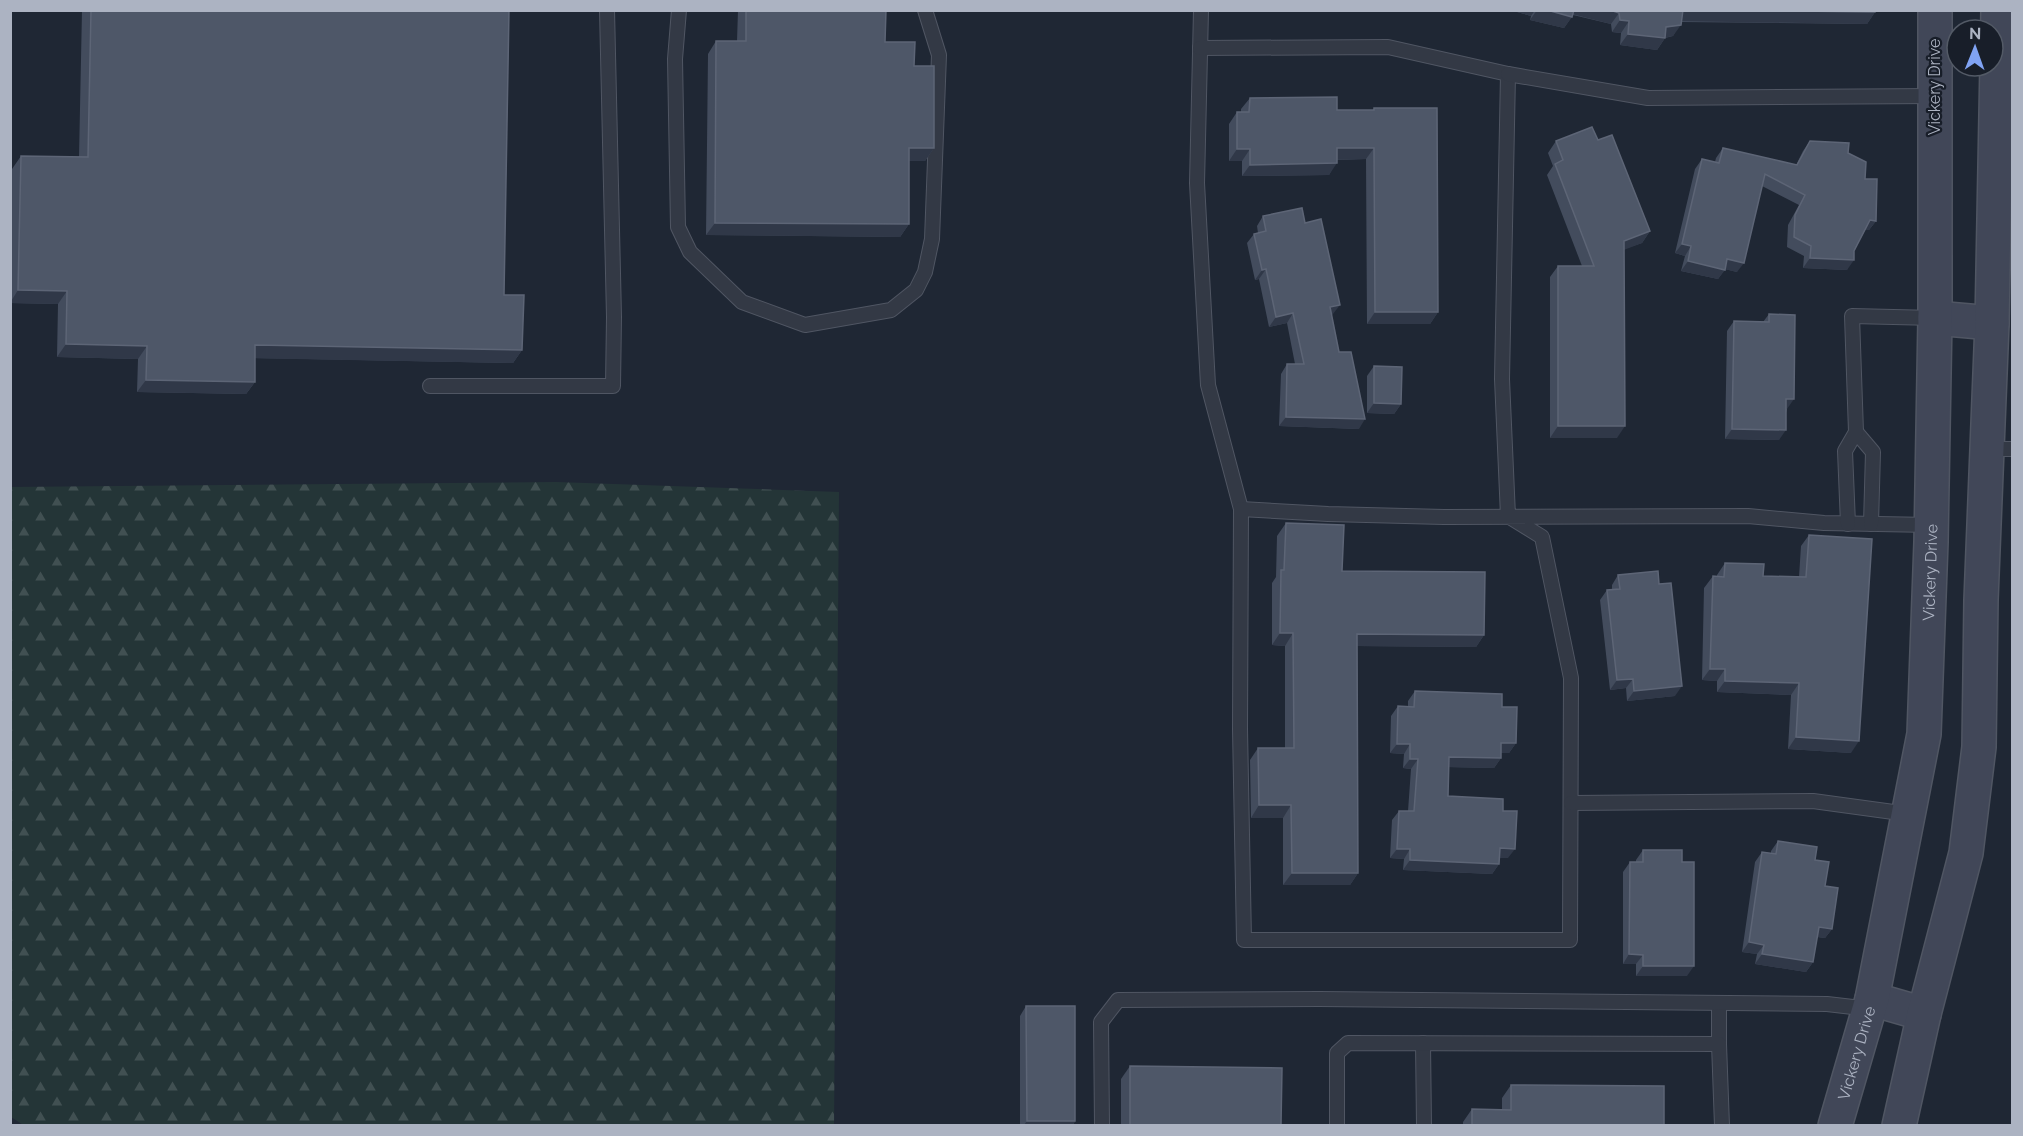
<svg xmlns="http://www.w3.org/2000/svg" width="2023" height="1136" viewBox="0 0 2023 1136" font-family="Raleway,sans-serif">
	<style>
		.forest { fill: url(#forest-firs) }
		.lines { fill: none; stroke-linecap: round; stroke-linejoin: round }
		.lane-casing { stroke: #505663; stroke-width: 16 }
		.secondary-casing { stroke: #505663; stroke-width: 36 }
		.lane { stroke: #333945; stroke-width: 14 }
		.secondary { stroke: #414758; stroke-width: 33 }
		.wall { fill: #434c5d }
		.shaded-wall { fill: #303848 }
		.building { fill: #4e5768; stroke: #5d6576; stroke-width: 1.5 }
		.labels { text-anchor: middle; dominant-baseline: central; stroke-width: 4.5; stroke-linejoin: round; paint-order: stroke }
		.street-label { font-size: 16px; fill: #acb3c2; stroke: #181e29 }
	</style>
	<defs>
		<pattern id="forest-firs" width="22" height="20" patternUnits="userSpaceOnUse" patternTransform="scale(1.5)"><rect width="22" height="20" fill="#243537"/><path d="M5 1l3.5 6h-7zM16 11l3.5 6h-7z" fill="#415052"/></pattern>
	</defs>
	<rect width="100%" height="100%" fill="#1f2734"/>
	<!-- forest -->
	<path class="forest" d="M 556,482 L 839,492 L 834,1125 L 25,1126 L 11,1117 L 11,487 Z"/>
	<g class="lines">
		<defs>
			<g id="lane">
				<path d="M 679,10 L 675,59 L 678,227 L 690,252 L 742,302 L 805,325 L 891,310 L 916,290 L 925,272 L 932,239 L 939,55 L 925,10"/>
				<path d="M 1201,10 L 1197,183 L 1208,385 L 1241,509"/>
				<path d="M 1200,48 L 1388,47 L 1508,74 L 1502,379 L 1508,516 L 1542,537 L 1571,678 L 1570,940 L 1244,940 L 1240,729 L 1241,509 L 1328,514 L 1444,517 L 1748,516 L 1824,523 L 1931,525"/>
				<path d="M 1508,74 L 1648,98 L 1934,96"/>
				<path d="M 430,386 L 613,386 L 614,317 L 607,10"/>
				<path d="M 1856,432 L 1873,452 L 1871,524"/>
				<path d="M 1988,449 L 2012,449"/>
				<path d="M 1848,524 L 1845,451 L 1856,432 L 1852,316 L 1935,318"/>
				<path d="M 1571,803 L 1813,801 L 1908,814"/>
				<path d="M 1719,1003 L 1719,1044"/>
				<path d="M 1423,1043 L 1424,1126"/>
				<path d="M 1102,1126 L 1101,1022 L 1118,1000 L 1319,999 L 1827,1004 L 1870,1009"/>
				<path d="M 1337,1126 L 1337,1053 L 1348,1043 L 1719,1044 L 1722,1126"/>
			</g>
			<g id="secondary">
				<path d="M 1935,318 L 1992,323"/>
				<path d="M 1872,999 L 1924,1014"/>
				<path id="s1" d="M 1835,1126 L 1872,999 L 1924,734 L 1931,542 L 1935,318 L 1935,10"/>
				<path d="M 1899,1126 L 1924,1014 L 1966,853 L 1979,747 L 1981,600 L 1992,323 L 1998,10"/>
			</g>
		</defs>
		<!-- lane casing -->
		<use href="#lane" class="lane-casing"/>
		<!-- secondary casing -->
		<use href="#secondary" class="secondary-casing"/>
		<!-- lane -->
		<use href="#lane" class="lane"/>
		<!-- secondary -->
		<use href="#secondary" class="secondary"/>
	</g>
	<!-- wall -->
	<g class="wall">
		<path d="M 82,10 L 509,10 L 504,295 L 522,350 L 513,363 L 255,358 L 255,382 L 246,394 L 137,392 L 138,359 L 57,357 L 58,304 L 10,303 L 12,169 L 21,156 L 79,157 Z"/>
		<path d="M 738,10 L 886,10 L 885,42 L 914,66 L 934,148 L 925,161 L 909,161 L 909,224 L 900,237 L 706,235 L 708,54 L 716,41 L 737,41 Z"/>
		<path d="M 1510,10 L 1875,10 L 1875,12 L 1867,24 L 1681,22 L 1673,36 L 1665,38 L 1657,50 L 1620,45 L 1621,33 L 1612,32 L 1611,24 L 1573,15 L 1564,28 L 1530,20 L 1531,16 Z"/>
		<path d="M 1250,98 L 1337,110 L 1373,110 L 1374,108 L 1438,312 L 1430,324 L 1367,324 L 1366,159 L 1337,160 L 1329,175 L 1242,176 L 1242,161 L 1229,161 L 1229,124 L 1237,112 L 1241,112 L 1241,109 Z"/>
		<path d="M 1598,140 L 1650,231 L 1642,243 L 1624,249 L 1617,438 L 1550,438 L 1550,277 L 1558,266 L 1582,266 L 1547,175 L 1553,166 L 1548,153 L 1556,141 Z"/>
		<path d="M 1810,141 L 1848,153 L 1865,179 L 1876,221 L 1869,230 L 1865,230 L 1854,251 L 1847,270 L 1803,268 L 1804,256 L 1787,247 L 1788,225 L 1799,205 L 1762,186 L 1737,272 L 1725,269 L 1718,279 L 1681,271 L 1685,256 L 1675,253 L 1695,169 L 1702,159 L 1715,162 L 1716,158 L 1723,148 L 1796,165 L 1803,151 Z"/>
		<path d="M 1263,216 L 1305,223 L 1333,314 L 1331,315 L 1339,352 L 1359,429 L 1279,426 L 1281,374 L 1287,364 L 1295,364 L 1287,323 L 1269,327 L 1259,279 L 1255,280 L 1247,243 L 1254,234 L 1258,233 L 1257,226 Z"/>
		<path d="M 1769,314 L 1787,409 L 1779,440 L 1725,439 L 1727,331 L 1734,321 L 1763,322 Z"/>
		<path d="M 1374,366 L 1401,404 L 1394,414 L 1367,413 L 1367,376 Z"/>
		<path d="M 1286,523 L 1342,571 L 1484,635 L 1476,647 L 1357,646 L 1358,873 L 1350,885 L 1283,885 L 1283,818 L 1251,818 L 1250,760 L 1258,748 L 1285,748 L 1285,646 L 1272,645 L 1272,583 L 1276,577 L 1277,536 Z"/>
		<path d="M 1809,535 L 1851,753 L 1788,749 L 1791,695 L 1717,692 L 1717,681 L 1702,680 L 1704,588 L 1713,576 L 1717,577 L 1717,575 L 1725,563 L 1763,576 L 1799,577 L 1801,546 Z"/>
		<path d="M 1618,575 L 1659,584 L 1675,696 L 1627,701 L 1626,688 L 1610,690 L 1600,600 L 1607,590 L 1612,590 L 1612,585 Z"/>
		<path d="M 1415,691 L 1502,707 L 1516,743 L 1509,753 L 1501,753 L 1501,758 L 1494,768 L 1449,767 L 1448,796 L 1503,811 L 1508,858 L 1499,858 L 1499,864 L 1492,874 L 1403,870 L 1404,859 L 1390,858 L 1392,820 L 1399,811 L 1408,811 L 1411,769 L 1403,768 L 1404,754 L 1390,753 L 1391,716 L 1398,706 L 1408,707 L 1408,701 Z"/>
		<path d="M 1778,841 L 1815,860 L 1825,886 L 1832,929 L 1825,938 L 1817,937 L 1813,962 L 1806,972 L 1755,964 L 1757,954 L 1742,952 L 1755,862 L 1762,852 L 1771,854 L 1771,851 Z"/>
		<path d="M 1643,850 L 1687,976 L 1636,976 L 1636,964 L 1623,964 L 1623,872 L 1630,862 L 1636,862 L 1636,860 Z"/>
		<path d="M 1026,1006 L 1075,1121 L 1073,1125 L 1020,1125 L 1020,1016 Z"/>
		<path d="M 1130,1066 L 1281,1125 L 1121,1125 L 1121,1079 Z"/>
		<path d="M 1511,1085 L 1664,1125 L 1463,1125 L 1463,1122 L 1472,1109 L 1502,1110 L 1502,1098 Z"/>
	</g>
	<!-- shaded-wall -->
	<g class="shaded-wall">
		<path d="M 1510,10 L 1535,10 L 1531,16 Z"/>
		<path d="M 1537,10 L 1547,10 L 1572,17 L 1564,28 L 1530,20 Z"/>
		<path d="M 1570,10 L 1610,10 L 1619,13 L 1611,24 L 1568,13 Z"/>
		<path d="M 1682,10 L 1733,10 L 1875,12 L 1867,24 L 1675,21 Z"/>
		<path d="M 1620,20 L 1629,21 L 1621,33 L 1612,32 Z"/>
		<path d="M 1681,25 L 1673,36 L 1663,38 L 1665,38 L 1657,50 L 1620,45 L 1628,34 Z"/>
		<path d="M 909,148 L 934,148 L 925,161 L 900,161 Z"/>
		<path d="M 1337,148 L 1374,148 L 1366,159 L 1329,160 Z"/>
		<path d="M 1237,149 L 1250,149 L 1242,161 L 1229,161 Z"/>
		<path d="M 1337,163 L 1329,175 L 1242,176 L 1250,165 Z"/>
		<path d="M 1870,220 L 1876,221 L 1869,230 L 1863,230 Z"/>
		<path d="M 715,223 L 909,224 L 900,237 L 706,235 Z"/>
		<path d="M 1650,231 L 1642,243 L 1616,253 L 1624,241 Z"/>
		<path d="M 1682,244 L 1691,246 L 1685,256 L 1675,253 Z"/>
		<path d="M 1810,258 L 1854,260 L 1847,270 L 1803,268 Z"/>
		<path d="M 1727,259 L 1744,263 L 1737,272 L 1720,268 Z"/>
		<path d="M 1688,261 L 1725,270 L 1718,279 L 1681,271 Z"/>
		<path d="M 1266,269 L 1259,279 L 1255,280 L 1262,270 Z"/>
		<path d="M 18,290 L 67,291 L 58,304 L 10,303 Z"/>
		<path d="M 1340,305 L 1333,314 L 1323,317 L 1330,307 Z"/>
		<path d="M 1375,312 L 1438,312 L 1430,324 L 1367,324 Z"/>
		<path d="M 1293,313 L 1287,323 L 1269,327 L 1276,317 Z"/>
		<path d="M 66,344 L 147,346 L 138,359 L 57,357 Z"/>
		<path d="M 255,345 L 522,350 L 513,363 L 246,358 Z"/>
		<path d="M 146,380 L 255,382 L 246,394 L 137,392 Z"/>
		<path d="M 1786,399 L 1794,399 L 1787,409 L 1780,409 Z"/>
		<path d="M 1374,403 L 1401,404 L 1394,414 L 1367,413 Z"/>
		<path d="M 1286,417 L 1365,419 L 1359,429 L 1279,426 Z"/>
		<path d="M 1558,426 L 1625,426 L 1617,438 L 1550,438 Z"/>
		<path d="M 1732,429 L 1786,430 L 1779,440 L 1725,439 Z"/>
		<path d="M 1280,633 L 1293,633 L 1285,646 L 1272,645 Z"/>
		<path d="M 1357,634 L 1484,635 L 1476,647 L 1349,646 Z"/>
		<path d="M 1710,669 L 1725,669 L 1717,681 L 1702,680 Z"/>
		<path d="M 1633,679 L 1626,688 L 1610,690 L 1617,680 Z"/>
		<path d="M 1725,681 L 1799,683 L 1791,695 L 1717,692 Z"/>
		<path d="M 1682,686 L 1675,696 L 1627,701 L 1634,691 Z"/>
		<path d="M 1796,737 L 1859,741 L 1851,753 L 1788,749 Z"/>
		<path d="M 1501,743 L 1516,743 L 1509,753 L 1494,753 Z"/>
		<path d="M 1397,744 L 1410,744 L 1404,754 L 1390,753 Z"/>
		<path d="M 1449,757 L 1501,758 L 1494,768 L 1442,767 Z"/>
		<path d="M 1410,759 L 1418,759 L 1411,769 L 1403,768 Z"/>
		<path d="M 1259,805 L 1291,805 L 1283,818 L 1251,818 Z"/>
		<path d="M 1500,848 L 1515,849 L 1508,858 L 1493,858 Z"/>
		<path d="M 1397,849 L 1410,849 L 1404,859 L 1390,858 Z"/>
		<path d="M 1410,860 L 1499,864 L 1492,874 L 1403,870 Z"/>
		<path d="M 1292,873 L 1358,873 L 1350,885 L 1283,885 Z"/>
		<path d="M 1819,927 L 1832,929 L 1825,938 L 1812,936 Z"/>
		<path d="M 1749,942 L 1764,945 L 1757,954 L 1742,952 Z"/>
		<path d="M 1629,954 L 1643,955 L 1636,964 L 1623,964 Z"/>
		<path d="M 1762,954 L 1813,962 L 1806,972 L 1755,964 Z"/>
		<path d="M 1643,966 L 1694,966 L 1687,976 L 1636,976 Z"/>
		<path d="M 1027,1121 L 1075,1121 L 1073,1125 L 1024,1125 Z"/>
	</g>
	<!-- building -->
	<g class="building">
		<path d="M 91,10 L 509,10 L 504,295 L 524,295 L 522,350 L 255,345 L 255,382 L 146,380 L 147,346 L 66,344 L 67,291 L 18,290 L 21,156 L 88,157 Z"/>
		<path d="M 746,10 L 886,10 L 885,42 L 915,42 L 914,66 L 934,66 L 934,148 L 909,148 L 909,224 L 715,223 L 716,41 L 746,41 Z"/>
		<path d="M 1547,10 L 1574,10 L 1572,17 Z"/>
		<path d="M 1610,10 L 1683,10 L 1681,25 L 1666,27 L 1665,38 L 1628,34 L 1629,21 L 1620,20 L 1619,13 Z"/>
		<path d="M 1733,10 L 1875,10 L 1875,12 Z"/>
		<path d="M 1337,97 L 1337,110 L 1374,110 L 1374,108 L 1437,108 L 1438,312 L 1375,312 L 1374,148 L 1337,148 L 1337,163 L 1250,165 L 1250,149 L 1237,149 L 1237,112 L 1249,112 L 1250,98 Z"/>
		<path d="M 1592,127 L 1598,140 L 1612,135 L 1650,231 L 1624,241 L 1625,426 L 1558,426 L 1558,266 L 1594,266 L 1555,164 L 1563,160 L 1556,141 Z"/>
		<path d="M 1810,141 L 1849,143 L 1848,153 L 1866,162 L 1865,179 L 1877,179 L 1876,221 L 1870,220 L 1854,251 L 1854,260 L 1810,258 L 1811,246 L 1794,237 L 1795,215 L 1805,195 L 1765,174 L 1744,263 L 1727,259 L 1725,270 L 1688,261 L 1691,246 L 1682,244 L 1702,159 L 1719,163 L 1723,148 L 1797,165 Z"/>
		<path d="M 1302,208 L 1305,223 L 1321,219 L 1340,305 L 1330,307 L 1339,352 L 1351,352 L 1365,419 L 1286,417 L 1287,364 L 1304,364 L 1293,313 L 1276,317 L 1266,269 L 1262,270 L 1254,234 L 1266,231 L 1263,216 Z"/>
		<path d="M 1769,314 L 1795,315 L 1794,399 L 1786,399 L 1786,430 L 1732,429 L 1734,321 L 1769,322 Z"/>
		<path d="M 1374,366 L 1402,367 L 1401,404 L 1374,403 Z"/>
		<path d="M 1286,523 L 1344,525 L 1342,571 L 1485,572 L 1484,635 L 1357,634 L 1358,873 L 1292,873 L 1291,805 L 1259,805 L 1258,748 L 1294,748 L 1293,633 L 1280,633 L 1281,570 L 1284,570 Z"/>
		<path d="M 1809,535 L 1872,539 L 1859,741 L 1796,737 L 1799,683 L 1725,681 L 1725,669 L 1710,669 L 1713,576 L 1724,577 L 1725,563 L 1764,564 L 1763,576 L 1806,577 Z"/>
		<path d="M 1658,571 L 1659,584 L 1671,583 L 1682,686 L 1634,691 L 1633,679 L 1617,680 L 1607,590 L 1620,589 L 1618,575 Z"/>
		<path d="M 1415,691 L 1502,694 L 1502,707 L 1517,707 L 1516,743 L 1501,743 L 1501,758 L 1449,757 L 1448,796 L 1503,799 L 1503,811 L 1517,811 L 1515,849 L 1500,848 L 1499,864 L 1410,860 L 1410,849 L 1397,849 L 1399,811 L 1414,811 L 1418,759 L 1410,759 L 1410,744 L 1397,744 L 1398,706 L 1414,707 Z"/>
		<path d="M 1778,841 L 1817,847 L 1815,860 L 1829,862 L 1825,886 L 1838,888 L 1832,929 L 1819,927 L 1813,962 L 1762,954 L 1764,945 L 1749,942 L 1762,852 L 1776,854 Z"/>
		<path d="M 1643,850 L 1682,850 L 1682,862 L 1694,862 L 1694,966 L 1643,966 L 1643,955 L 1629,954 L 1630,862 L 1643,862 Z"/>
		<path d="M 1026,1006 L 1075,1006 L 1075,1121 L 1027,1121 Z"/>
		<path d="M 1130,1066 L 1282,1068 L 1281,1125 L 1130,1125 Z"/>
		<path d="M 1511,1085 L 1664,1086 L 1664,1125 L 1472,1125 L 1472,1109 L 1511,1110 Z"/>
	</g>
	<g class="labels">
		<!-- street labels -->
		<g class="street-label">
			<text transform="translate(1934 87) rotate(-90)">Vickery Drive</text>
			<text stroke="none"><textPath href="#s1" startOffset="564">Vickery Drive</textPath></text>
			<text stroke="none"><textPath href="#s1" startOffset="76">Vickery Drive</textPath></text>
		</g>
	</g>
	<!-- border -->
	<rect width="2023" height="1136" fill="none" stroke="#acb3c2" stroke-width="24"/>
	<!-- north arrow -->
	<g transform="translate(1975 48) rotate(1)"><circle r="28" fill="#181e29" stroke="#535a66" stroke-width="1.5"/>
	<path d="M0-4.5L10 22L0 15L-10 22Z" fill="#80a3f4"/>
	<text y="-9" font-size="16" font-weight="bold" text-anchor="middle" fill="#acb3c2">N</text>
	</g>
</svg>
